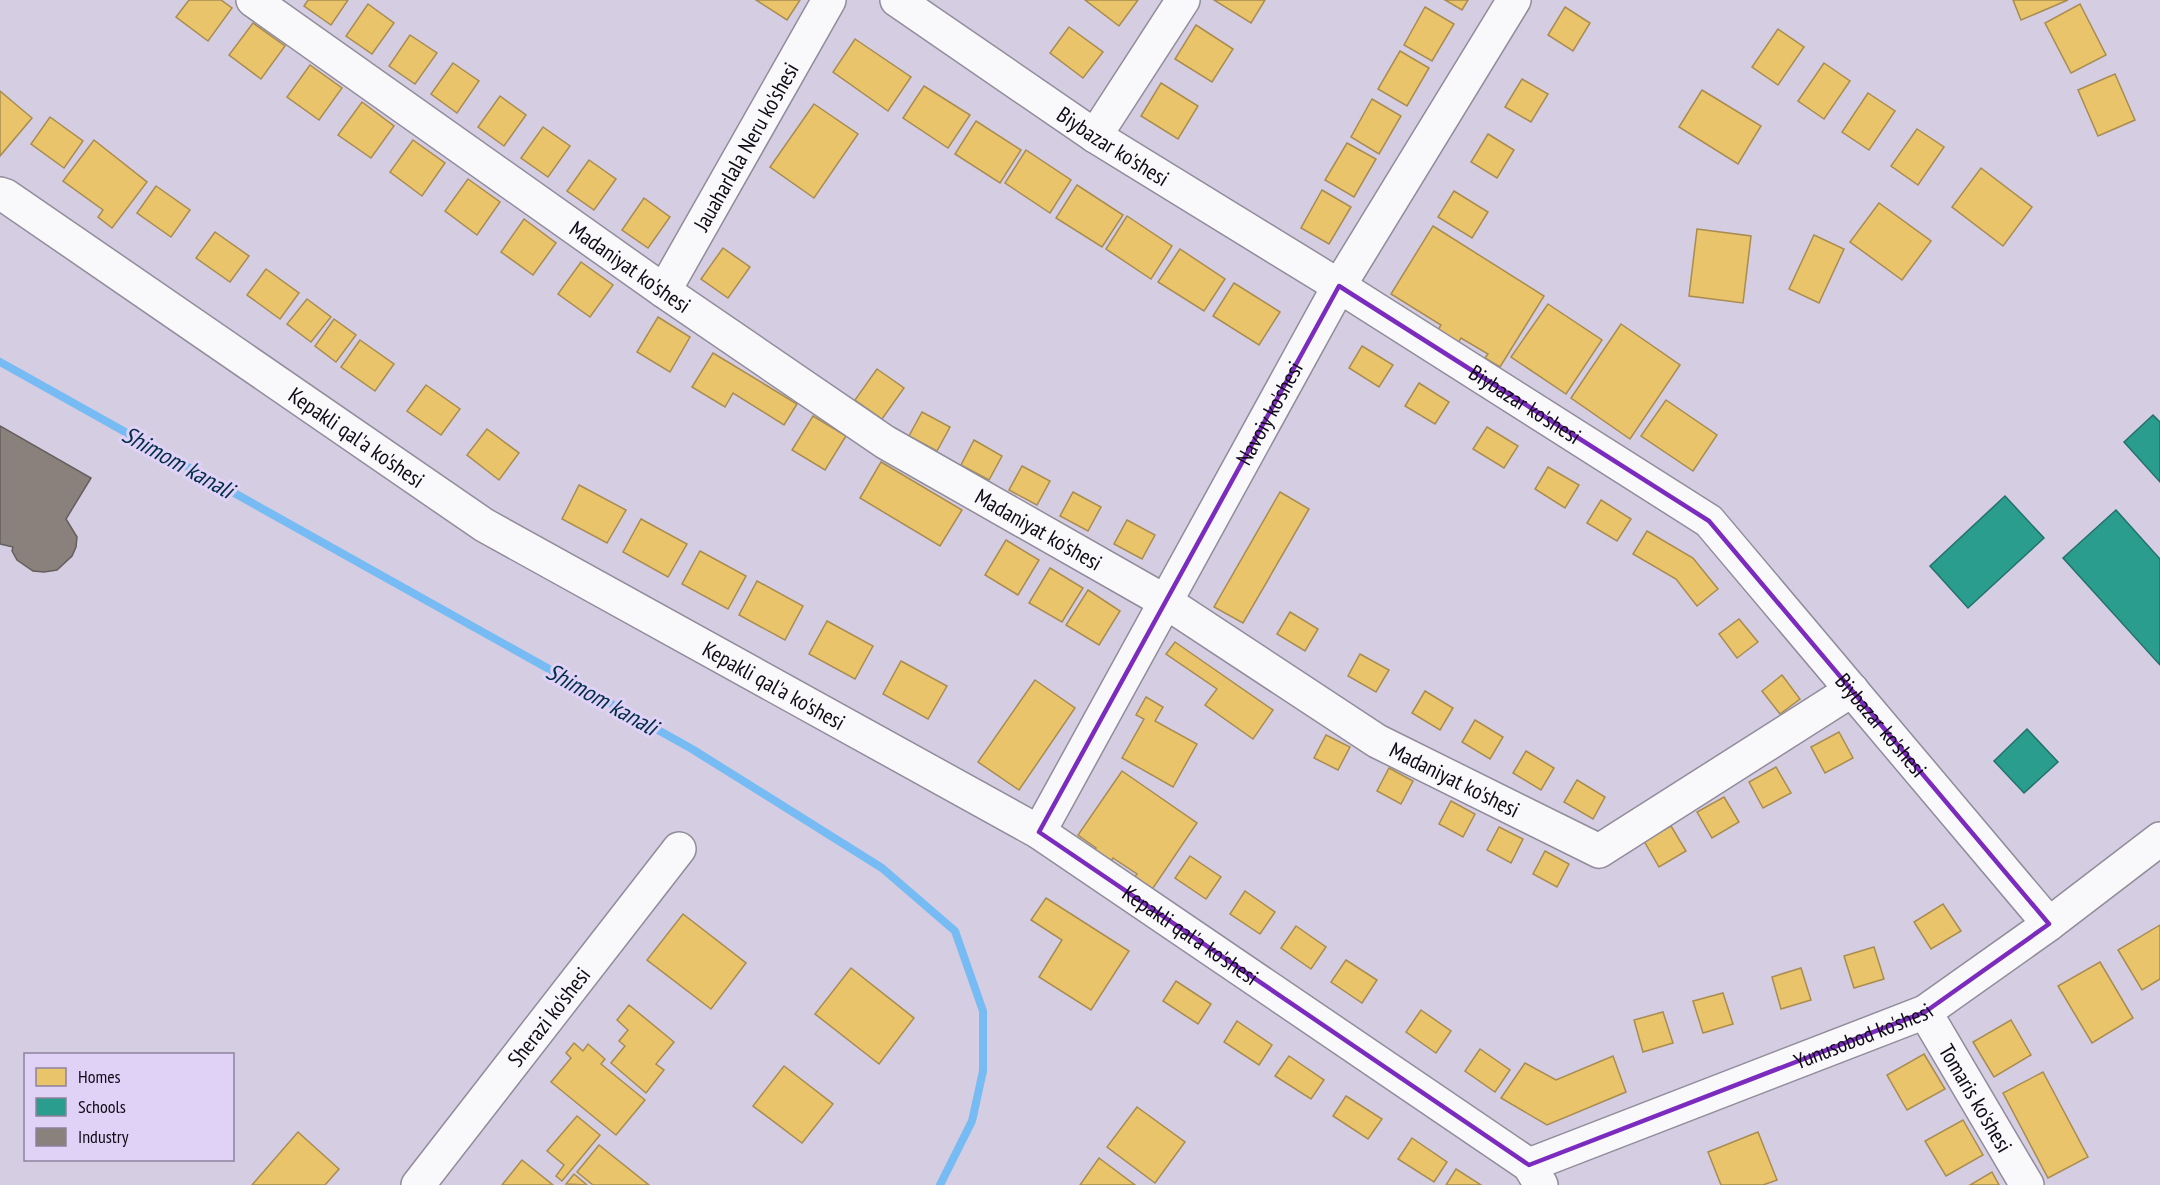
<svg xmlns="http://www.w3.org/2000/svg" width="2160" height="1185" viewBox="0 0 2160 1185" font-family="'PT Sans Narrow',sans-serif">
	<style>
		.homes { fill: #e9c46a; stroke: #a88c51; stroke-width: 1.5 }
		.schools { fill: #2a9d8f; stroke: #22716b; stroke-width: 1.5 }
		.industry { fill: #8a817c; stroke: #655e5e; stroke-width: 1.5 }
		.lines { fill: none; stroke-linecap: round; stroke-linejoin: round }
		.stream { stroke: #76bbf3; stroke-width: 8 }
		.minor-casing { stroke: #918c9b; stroke-width: 36 }
		.minor { stroke: #f9f8fa; stroke-width: 33 }
		.marked { fill: none; stroke: #7b2cbf; stroke-width: 4.5; stroke-linejoin: round }
		.labels { text-anchor: middle; dominant-baseline: central; stroke-width: 6; stroke-linejoin: round; paint-order: stroke }
		.street-label { font-size: 22px; fill: #100b17; stroke: #e0d2f6 }
		.water-label { font-size: 24px; font-style: italic; fill: #012d49; stroke: #e0d2f6 }
	</style>
	<rect width="100%" height="100%" fill="#d5cde1"/>
	<!-- homes -->
	<g class="homes">
		<path d="M 189,0 L 221,0 L 232,8 L 208,41 L 176,17 Z"/>
		<path d="M 308,0 L 348,0 L 331,25 L 304,6 Z"/>
		<path d="M 756,0 L 800,0 L 787,20 Z"/>
		<path d="M 1085,0 L 1138,0 L 1119,26 Z"/>
		<path d="M 1214,0 L 1265,0 L 1251,23 Z"/>
		<path d="M 1445,0 L 1468,0 L 1462,10 Z"/>
		<path d="M 2013,0 L 2068,0 L 2021,20 Z"/>
		<path d="M 368,4 L 394,23 L 372,54 L 346,36 Z"/>
		<path d="M 2080,4 L 2106,55 L 2071,73 L 2045,23 Z"/>
		<path d="M 1425,7 L 1454,24 L 1432,61 L 1404,45 Z"/>
		<path d="M 1565,7 L 1590,23 L 1573,51 L 1548,35 Z"/>
		<path d="M 253,23 L 285,46 L 261,79 L 229,55 Z"/>
		<path d="M 1196,25 L 1233,49 L 1212,82 L 1175,59 Z"/>
		<path d="M 1069,27 L 1103,52 L 1083,78 L 1050,53 Z"/>
		<path d="M 1778,29 L 1804,47 L 1778,85 L 1752,67 Z"/>
		<path d="M 410,35 L 437,53 L 415,84 L 389,66 Z"/>
		<path d="M 855,39 L 911,77 L 888,111 L 833,72 Z"/>
		<path d="M 1400,51 L 1429,68 L 1407,106 L 1378,89 Z"/>
		<path d="M 453,63 L 479,81 L 457,113 L 431,94 Z"/>
		<path d="M 1824,63 L 1850,81 L 1824,119 L 1798,101 Z"/>
		<path d="M 310,65 L 342,88 L 319,120 L 287,97 Z"/>
		<path d="M 2115,74 L 2135,120 L 2098,136 L 2078,90 Z"/>
		<path d="M 1522,79 L 1548,94 L 1531,122 L 1505,107 Z"/>
		<path d="M 1161,83 L 1198,106 L 1178,139 L 1141,116 Z"/>
		<path d="M 924,86 L 970,115 L 948,148 L 903,118 Z"/>
		<path d="M 1702,90 L 1761,126 L 1738,164 L 1679,127 Z"/>
		<path d="M 0,91 L 32,118 L 0,156 Z"/>
		<path d="M 1868,93 L 1895,111 L 1869,150 L 1842,132 Z"/>
		<path d="M 500,96 L 526,115 L 504,146 L 478,127 Z"/>
		<path d="M 1372,99 L 1401,116 L 1379,154 L 1351,137 Z"/>
		<path d="M 362,102 L 394,126 L 371,158 L 338,135 Z"/>
		<path d="M 814,104 L 858,134 L 814,198 L 770,167 Z"/>
		<path d="M 50,117 L 83,141 L 64,168 L 31,144 Z"/>
		<path d="M 976,121 L 1021,150 L 1000,183 L 955,154 Z"/>
		<path d="M 543,127 L 570,146 L 548,177 L 521,158 Z"/>
		<path d="M 1917,129 L 1944,147 L 1918,185 L 1891,166 Z"/>
		<path d="M 1488,134 L 1514,150 L 1497,178 L 1471,162 Z"/>
		<path d="M 94,140 L 147,182 L 112,228 L 98,217 L 103,210 L 63,181 Z"/>
		<path d="M 413,140 L 445,163 L 422,196 L 390,172 Z"/>
		<path d="M 1347,143 L 1376,159 L 1354,197 L 1325,180 Z"/>
		<path d="M 1026,150 L 1071,180 L 1050,213 L 1005,183 Z"/>
		<path d="M 589,160 L 616,179 L 594,210 L 567,191 Z"/>
		<path d="M 1981,168 L 2032,207 L 2003,246 L 1952,207 Z"/>
		<path d="M 468,179 L 500,202 L 477,235 L 445,211 Z"/>
		<path d="M 1077,185 L 1123,215 L 1102,247 L 1056,218 Z"/>
		<path d="M 156,186 L 190,210 L 171,237 L 137,213 Z"/>
		<path d="M 1322,190 L 1351,207 L 1329,244 L 1301,228 Z"/>
		<path d="M 1454,191 L 1488,212 L 1472,238 L 1438,217 Z"/>
		<path d="M 644,198 L 670,217 L 648,248 L 622,230 Z"/>
		<path d="M 1879,203 L 1931,241 L 1902,280 L 1850,242 Z"/>
		<path d="M 1127,216 L 1172,246 L 1151,279 L 1106,249 Z"/>
		<path d="M 524,219 L 556,243 L 533,275 L 501,252 Z"/>
		<path d="M 1433,226 L 1544,296 L 1500,367 L 1485,358 L 1488,354 L 1461,338 L 1458,343 L 1438,330 L 1441,325 L 1391,294 Z"/>
		<path d="M 1697,229 L 1751,236 L 1743,303 L 1689,296 Z"/>
		<path d="M 215,232 L 249,256 L 230,282 L 196,258 Z"/>
		<path d="M 1814,235 L 1844,249 L 1819,303 L 1789,289 Z"/>
		<path d="M 723,248 L 750,267 L 728,298 L 701,279 Z"/>
		<path d="M 1180,249 L 1225,279 L 1204,311 L 1158,282 Z"/>
		<path d="M 581,262 L 613,285 L 590,317 L 558,294 Z"/>
		<path d="M 266,269 L 299,293 L 280,319 L 247,295 Z"/>
		<path d="M 1234,283 L 1280,312 L 1259,345 L 1213,316 Z"/>
		<path d="M 307,299 L 331,317 L 311,342 L 287,324 Z"/>
		<path d="M 1548,304 L 1602,340 L 1566,394 L 1511,357 Z"/>
		<path d="M 658,317 L 690,337 L 670,372 L 637,352 Z"/>
		<path d="M 334,319 L 356,335 L 336,362 L 315,346 Z"/>
		<path d="M 1621,324 L 1680,365 L 1630,439 L 1571,398 Z"/>
		<path d="M 360,340 L 394,364 L 375,391 L 341,367 Z"/>
		<path d="M 1362,346 L 1393,365 L 1379,387 L 1349,368 Z"/>
		<path d="M 713,353 L 797,404 L 784,425 L 733,393 L 725,407 L 692,387 Z"/>
		<path d="M 877,369 L 904,388 L 882,419 L 855,400 Z"/>
		<path d="M 1419,383 L 1449,402 L 1435,424 L 1405,406 Z"/>
		<path d="M 426,385 L 460,409 L 441,435 L 407,411 Z"/>
		<path d="M 1666,400 L 1717,435 L 1693,471 L 1641,436 Z"/>
		<path d="M 922,412 L 950,427 L 937,451 L 909,436 Z"/>
		<path d="M 813,416 L 846,436 L 825,470 L 792,450 Z"/>
		<path d="M 1487,427 L 1518,446 L 1504,468 L 1473,449 Z"/>
		<path d="M 487,429 L 519,453 L 499,480 L 467,455 Z"/>
		<path d="M 974,440 L 1002,456 L 989,480 L 961,465 Z"/>
		<path d="M 881,462 L 962,510 L 940,546 L 860,498 Z"/>
		<path d="M 1022,466 L 1050,481 L 1037,505 L 1009,490 Z"/>
		<path d="M 1548,467 L 1579,485 L 1565,508 L 1535,489 Z"/>
		<path d="M 579,485 L 626,510 L 607,543 L 562,519 Z"/>
		<path d="M 1073,492 L 1101,507 L 1088,531 L 1060,516 Z"/>
		<path d="M 1280,492 L 1309,509 L 1243,623 L 1214,607 Z"/>
		<path d="M 1601,500 L 1631,519 L 1617,541 L 1587,523 Z"/>
		<path d="M 641,519 L 687,544 L 668,577 L 623,552 Z"/>
		<path d="M 1127,520 L 1155,535 L 1142,559 L 1114,544 Z"/>
		<path d="M 1647,531 L 1693,558 L 1718,589 L 1697,606 L 1676,579 L 1633,554 Z"/>
		<path d="M 1006,540 L 1039,560 L 1018,595 L 985,575 Z"/>
		<path d="M 700,551 L 746,576 L 728,609 L 682,584 Z"/>
		<path d="M 1050,568 L 1083,588 L 1062,622 L 1029,603 Z"/>
		<path d="M 757,581 L 803,606 L 785,640 L 739,615 Z"/>
		<path d="M 1088,590 L 1120,611 L 1099,645 L 1066,625 Z"/>
		<path d="M 1290,612 L 1318,629 L 1305,651 L 1277,634 Z"/>
		<path d="M 1739,619 L 1758,642 L 1737,658 L 1719,634 Z"/>
		<path d="M 827,621 L 873,646 L 855,679 L 809,654 Z"/>
		<path d="M 1175,642 L 1273,710 L 1253,739 L 1205,705 L 1217,689 L 1166,654 Z"/>
		<path d="M 1360,654 L 1389,670 L 1376,692 L 1348,676 Z"/>
		<path d="M 901,661 L 947,686 L 928,719 L 883,694 Z"/>
		<path d="M 1782,675 L 1800,699 L 1780,714 L 1762,691 Z"/>
		<path d="M 1035,680 L 1075,708 L 1019,790 L 978,762 Z"/>
		<path d="M 1425,691 L 1453,708 L 1440,730 L 1412,713 Z"/>
		<path d="M 1146,697 L 1163,707 L 1155,721 L 1197,744 L 1173,787 L 1122,758 L 1144,719 L 1136,715 Z"/>
		<path d="M 1475,720 L 1503,737 L 1490,759 L 1462,742 Z"/>
		<path d="M 1839,732 L 1853,758 L 1825,773 L 1811,747 Z"/>
		<path d="M 1326,735 L 1350,747 L 1338,770 L 1314,758 Z"/>
		<path d="M 1526,751 L 1554,768 L 1541,790 L 1513,773 Z"/>
		<path d="M 1776,767 L 1791,793 L 1763,808 L 1749,782 Z"/>
		<path d="M 1389,768 L 1413,781 L 1401,804 L 1377,791 Z"/>
		<path d="M 1122,771 L 1197,823 L 1151,891 L 1133,879 L 1137,874 L 1113,858 L 1110,863 L 1094,852 L 1096,848 L 1078,835 Z"/>
		<path d="M 1577,780 L 1605,797 L 1593,819 L 1564,802 Z"/>
		<path d="M 1724,797 L 1739,822 L 1712,838 L 1697,812 Z"/>
		<path d="M 1451,801 L 1475,814 L 1463,837 L 1439,824 Z"/>
		<path d="M 1671,826 L 1686,851 L 1659,867 L 1644,841 Z"/>
		<path d="M 1499,827 L 1523,839 L 1511,863 L 1487,850 Z"/>
		<path d="M 1545,851 L 1569,864 L 1557,887 L 1533,874 Z"/>
		<path d="M 1190,856 L 1221,877 L 1206,899 L 1175,878 Z"/>
		<path d="M 1245,891 L 1275,912 L 1260,934 L 1230,914 Z"/>
		<path d="M 1046,898 L 1129,951 L 1091,1010 L 1039,977 L 1062,940 L 1031,920 Z"/>
		<path d="M 1943,904 L 1961,931 L 1931,949 L 1914,922 Z"/>
		<path d="M 683,914 L 746,963 L 711,1009 L 647,960 Z"/>
		<path d="M 2160,925 L 2160,979 L 2142,990 L 2118,950 Z"/>
		<path d="M 1296,926 L 1326,947 L 1311,969 L 1281,948 Z"/>
		<path d="M 1874,947 L 1884,979 L 1854,988 L 1844,956 Z"/>
		<path d="M 1346,960 L 1377,980 L 1362,1003 L 1331,982 Z"/>
		<path d="M 2100,962 L 2133,1018 L 2092,1043 L 2058,986 Z"/>
		<path d="M 851,968 L 914,1018 L 879,1064 L 815,1014 Z"/>
		<path d="M 1801,968 L 1811,1000 L 1781,1009 L 1772,977 Z"/>
		<path d="M 1176,981 L 1211,1004 L 1198,1024 L 1163,1001 Z"/>
		<path d="M 1723,993 L 1733,1024 L 1703,1033 L 1693,1001 Z"/>
		<path d="M 629,1005 L 674,1042 L 656,1064 L 664,1070 L 646,1093 L 611,1063 L 625,1046 L 619,1041 L 628,1030 L 617,1020 Z"/>
		<path d="M 1421,1010 L 1451,1031 L 1436,1053 L 1406,1032 Z"/>
		<path d="M 1663,1012 L 1673,1043 L 1643,1052 L 1634,1020 Z"/>
		<path d="M 2011,1020 L 2031,1055 L 1994,1077 L 1973,1042 Z"/>
		<path d="M 1237,1021 L 1272,1045 L 1259,1065 L 1224,1042 Z"/>
		<path d="M 574,1043 L 583,1051 L 588,1044 L 605,1059 L 601,1064 L 645,1100 L 616,1135 L 551,1082 L 571,1058 L 566,1053 Z"/>
		<path d="M 1480,1049 L 1510,1070 L 1495,1092 L 1465,1071 Z"/>
		<path d="M 1924,1054 L 1945,1089 L 1907,1110 L 1887,1075 Z"/>
		<path d="M 1289,1056 L 1324,1080 L 1311,1099 L 1275,1076 Z"/>
		<path d="M 1613,1056 L 1626,1092 L 1547,1125 L 1501,1098 L 1525,1063 L 1556,1080 Z"/>
		<path d="M 784,1066 L 833,1104 L 802,1143 L 753,1106 Z"/>
		<path d="M 2043,1072 L 2088,1157 L 2048,1178 L 2003,1093 Z"/>
		<path d="M 1346,1096 L 1382,1119 L 1368,1139 L 1333,1116 Z"/>
		<path d="M 1137,1107 L 1185,1142 L 1155,1183 L 1107,1147 Z"/>
		<path d="M 577,1116 L 600,1135 L 562,1181 L 556,1176 L 564,1165 L 547,1151 Z"/>
		<path d="M 1963,1120 L 1983,1155 L 1946,1176 L 1925,1141 Z"/>
		<path d="M 298,1132 L 339,1169 L 325,1185 L 252,1185 Z"/>
		<path d="M 1758,1132 L 1777,1180 L 1763,1185 L 1721,1185 L 1708,1152 Z"/>
		<path d="M 1412,1138 L 1447,1162 L 1434,1182 L 1398,1159 Z"/>
		<path d="M 599,1145 L 649,1185 L 593,1185 L 577,1172 Z"/>
		<path d="M 1099,1158 L 1135,1185 L 1080,1185 Z"/>
		<path d="M 522,1160 L 553,1185 L 502,1185 Z"/>
		<path d="M 1456,1169 L 1481,1185 L 1446,1185 Z"/>
		<path d="M 1992,1172 L 1999,1185 L 1970,1185 Z"/>
		<path d="M 574,1174 L 587,1185 L 566,1184 Z"/>
	</g>
	<!-- schools -->
	<g class="schools">
		<path d="M 2153,415 L 2160,422 L 2160,482 L 2124,442 Z"/>
		<path d="M 2005,496 L 2044,538 L 1968,608 L 1930,566 Z"/>
		<path d="M 2116,510 L 2160,559 L 2160,665 L 2063,558 Z"/>
		<path d="M 2027,729 L 2058,762 L 2024,793 L 1994,761 Z"/>
	</g>
	<!-- industry -->
	<path class="industry" d="M 0,426 L 91,478 L 66,519 L 77,537 L 76,547 L 72,556 L 57,570 L 44,572 L 33,571 L 17,560 L 12,551 L 13,547 L 0,544 Z"/>
	<g class="lines">
		<!-- stream -->
		<path class="stream" d="M 0,362 L 692,749 L 882,868 L 955,931 L 983,1011 L 983,1071 L 972,1121 L 940,1185"/>
		<defs>
			<g id="minor">
				<path id="s1" d="M 253,0 L 664,291 L 885,442 L 1166,602 L 1377,741 L 1599,851 L 1852,690"/>
				<path id="s2" d="M 897,0 L 1095,136 L 1339,286 L 1709,521 L 2049,924"/>
				<path d="M 1095,136 L 1183,0"/>
				<path id="s3" d="M 0,194 L 6,196 L 484,525 L 1039,832 L 1529,1165 L 1541,1185"/>
				<path id="s4" d="M 664,291 L 829,0"/>
				<path id="s5" d="M 1039,832 L 1339,286 L 1514,0"/>
				<path id="s6" d="M 1925,1012 L 2027,1185"/>
				<path id="s7" d="M 1529,1165 L 1925,1012 L 2049,924 L 2160,839"/>
				<path id="s8" d="M 418,1185 L 679,849"/>
			</g>
		</defs>
		<!-- minor casing -->
		<use href="#minor" class="minor-casing"/>
		<!-- minor -->
		<use href="#minor" class="minor"/>
	</g>
	<!-- marked area -->
	<path class="marked" d="M 1339,286 L 1709,521 L 2049,924 L 1925,1012 L 1529,1165 L 1039,832 Z"/>
	<g class="labels">
		<!-- street labels -->
		<g class="street-label">
			<text stroke="none"><textPath href="#s2" startOffset="261">Biybazar ko'shesi</textPath></text>
			<text stroke="none"><textPath href="#s4" startOffset="166">Jauaharlala Neru ko'shesi</textPath></text>
			<text stroke="none"><textPath href="#s1" startOffset="462">Madaniyat ko'shesi</textPath></text>
			<text stroke="none"><textPath href="#s2" startOffset="747">Biybazar ko'shesi</textPath></text>
			<text stroke="none"><textPath href="#s5" startOffset="478">Navoiy ko'shesi</textPath></text>
			<text stroke="none"><textPath href="#s3" startOffset="432">Kepakli qal'a ko'shesi</textPath></text>
			<text stroke="none"><textPath href="#s1" startOffset="948">Madaniyat ko'shesi</textPath></text>
			<text stroke="none"><textPath href="#s3" startOffset="918">Kepakli qal'a ko'shesi</textPath></text>
			<text stroke="none"><textPath href="#s2" startOffset="1232">Biybazar ko'shesi</textPath></text>
			<text stroke="none"><textPath href="#s1" startOffset="1434">Madaniyat ko'shesi</textPath></text>
			<text stroke="none"><textPath href="#s3" startOffset="1404">Kepakli qal'a ko'shesi</textPath></text>
			<text stroke="none"><textPath href="#s8" startOffset="213">Sherazi ko'shesi</textPath></text>
			<text stroke="none"><textPath href="#s7" startOffset="358">Yunusobod ko'shesi</textPath></text>
			<text stroke="none"><textPath href="#s6" startOffset="100">Tomaris ko'shesi</textPath></text>
		</g>
		<!-- water labels -->
		<g class="water-label">
			<text transform="translate(178 462) rotate(29)">Shimom kanali</text>
			<text transform="translate(602 699) rotate(29)">Shimom kanali</text>
		</g>
	</g>
	<!-- legend -->
	<rect x="24" y="1053" width="210" height="108" fill="#e0d2f6" stroke="#8d829d" stroke-width="1.5"/>
	<rect x="36" y="1068" width="30" height="18" fill="#e9c46a" stroke="#8d829d" stroke-width="1.5"/>
	<text x="78" y="1083" font-size="18" fill="#100b17">Homes</text>
	<rect x="36" y="1098" width="30" height="18" fill="#2a9d8f" stroke="#8d829d" stroke-width="1.5"/>
	<text x="78" y="1113" font-size="18" fill="#100b17">Schools</text>
	<rect x="36" y="1128" width="30" height="18" fill="#8a817c" stroke="#8d829d" stroke-width="1.5"/>
	<text x="78" y="1143" font-size="18" fill="#100b17">Industry</text>
</svg>
